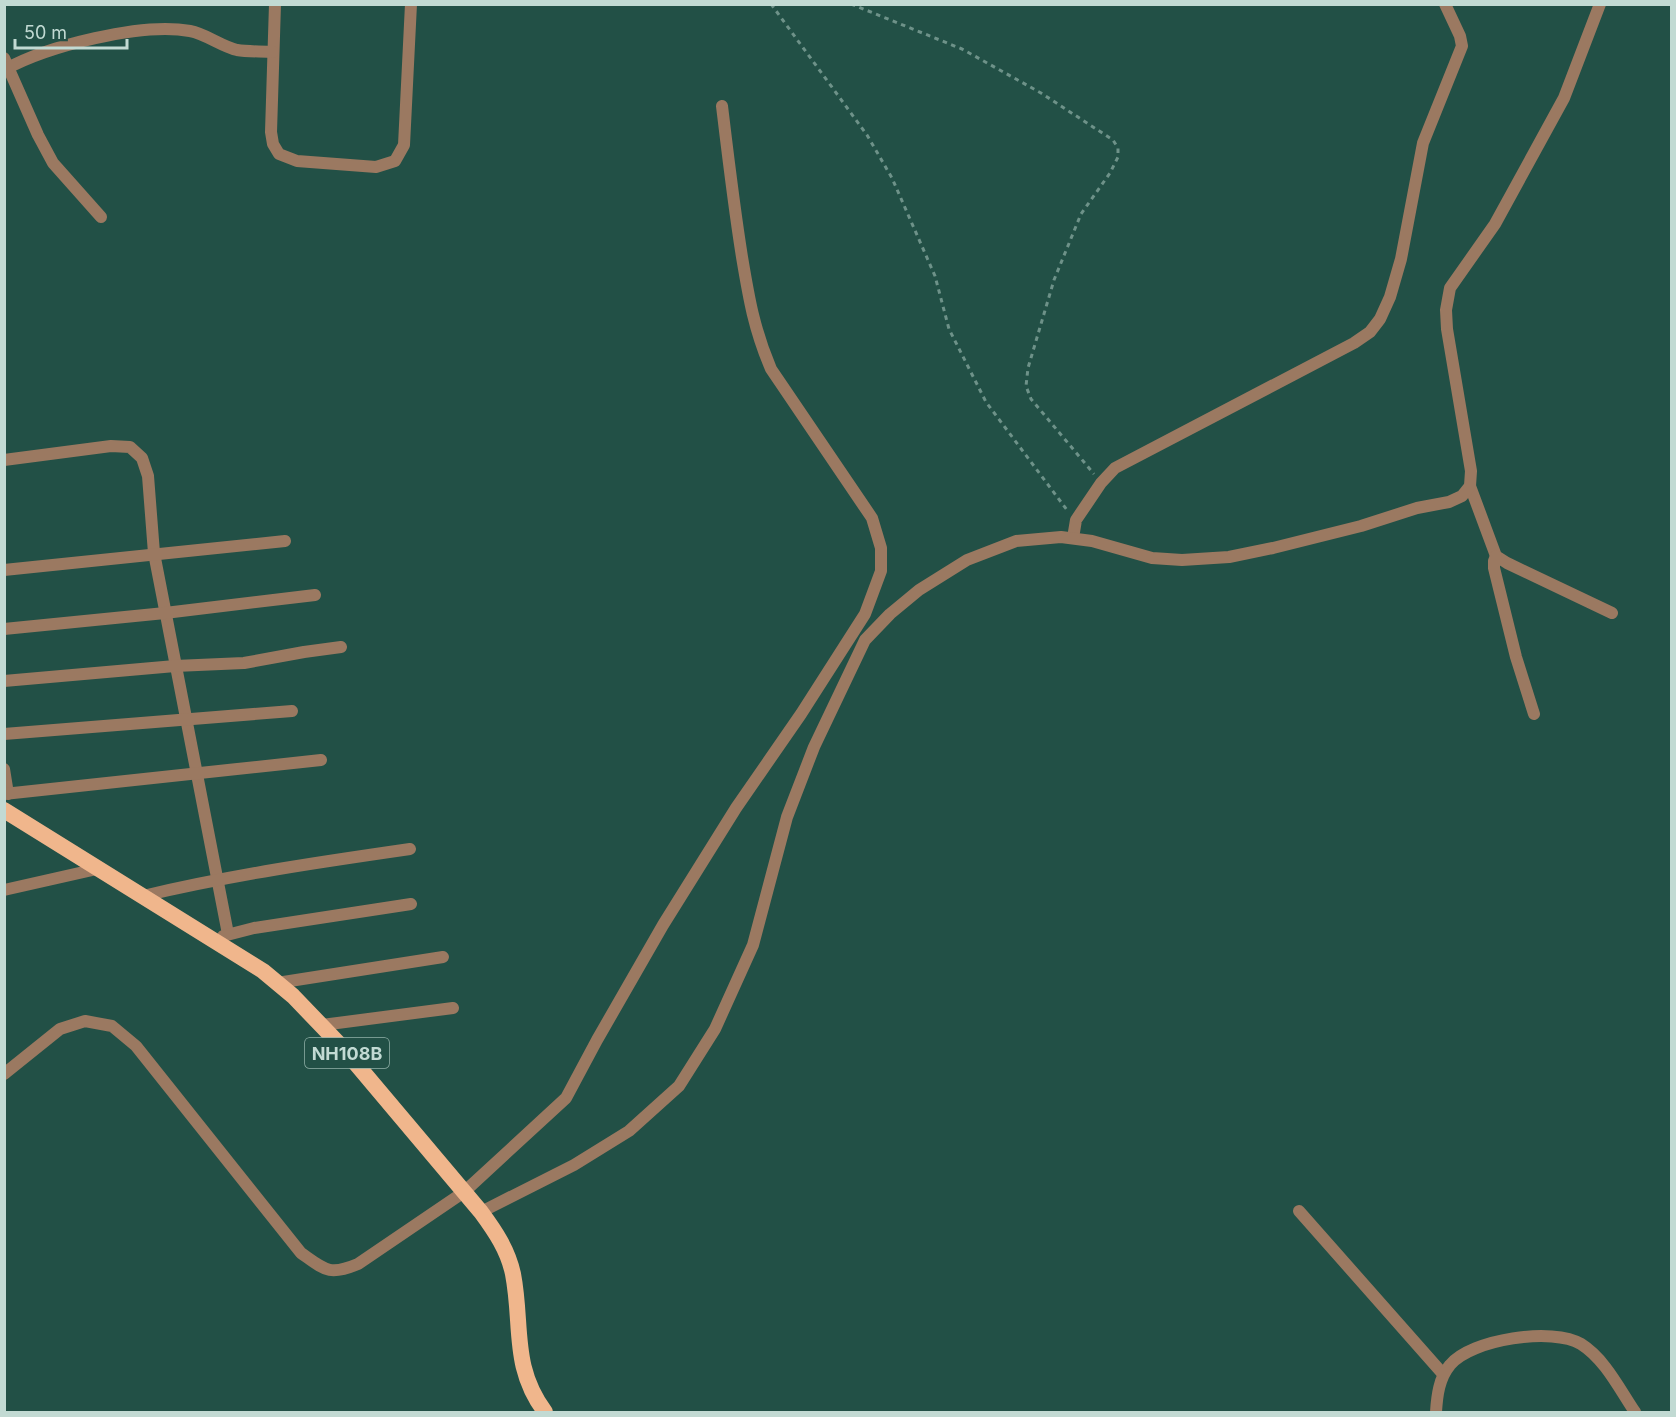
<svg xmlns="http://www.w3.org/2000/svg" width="1676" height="1417" viewBox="0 0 1676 1417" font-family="Inter,sans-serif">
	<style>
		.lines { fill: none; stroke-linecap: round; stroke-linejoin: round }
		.path { stroke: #6e9289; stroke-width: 3; stroke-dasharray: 4.5 4.5; stroke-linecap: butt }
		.minor { stroke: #9b7961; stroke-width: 12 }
		.trunk { stroke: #f0b68c; stroke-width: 16 }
		.labels { text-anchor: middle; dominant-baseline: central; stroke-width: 5; stroke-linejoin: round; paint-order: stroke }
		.shield { fill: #225046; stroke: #92b1a9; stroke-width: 1.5 }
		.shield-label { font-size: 18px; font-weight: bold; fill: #c2dad3 }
	</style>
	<rect width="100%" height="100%" fill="#225046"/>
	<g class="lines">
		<!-- path -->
		<g class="path">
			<path d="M 771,4 L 867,135 L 892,178 L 935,276 L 949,329 L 986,402 L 1067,510"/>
			<path d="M 851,4 L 962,49 L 1041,93 L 1113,140 L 1118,148 L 1118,157 L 1110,173 L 1081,214 L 1054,280 L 1028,368 L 1026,386 L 1031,399 L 1094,474"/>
		</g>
		<!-- minor -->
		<g class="minor">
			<path d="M 275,4 L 271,132 L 273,144 L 279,154 L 297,161 L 376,167 L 395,161 L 404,145 L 411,4"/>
			<path d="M 4,58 L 38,135 L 53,163 L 101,217"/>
			<path d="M 4,70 C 47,46 142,22 190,31 C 206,34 221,46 237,50 C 248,52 262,51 273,52"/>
			<path d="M 4,460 L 111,446 L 130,447 L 142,458 L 148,476 L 154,553 L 228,934"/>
			<path d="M 1470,486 L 1496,556 L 1507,563 L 1612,613"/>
			<path d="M 1073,538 L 1076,520 L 1101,483 L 1115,468 L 1354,343 L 1370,332 L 1380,319 L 1390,297 L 1401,259 L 1423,143 L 1462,46 L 1460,36 L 1445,4"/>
			<path d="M 1496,556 L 1494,561 L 1494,568 L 1516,657 L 1534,714"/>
			<path d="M 4,570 L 285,541"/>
			<path d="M 4,629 L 165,613 L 315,595"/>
			<path d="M 4,681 L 175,666 L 244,663 L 304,652 L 341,647"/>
			<path d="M 4,734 L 292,711"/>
			<path d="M 4,769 L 8,794"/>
			<path d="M 4,794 L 321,760"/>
			<path d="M 4,890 L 97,869"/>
			<path d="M 143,896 C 231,875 320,862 410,849"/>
			<path d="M 223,936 L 254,928 L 411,904"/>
			<path d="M 277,983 L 443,957"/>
			<path d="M 322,1025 L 453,1008"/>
			<path d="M 4,1074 L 60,1029 L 85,1021 L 112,1026 L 136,1046 L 301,1253 C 325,1270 329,1276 358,1264 L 464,1192 L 566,1098 L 597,1040 L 663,925 L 736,808 L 801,714 L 865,614 L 881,571 L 881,548 L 872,518 L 771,369 C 754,329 749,299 742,257 C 734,207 728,156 722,106"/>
			<path d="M 1299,1211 L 1443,1374"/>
			<path d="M 481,1212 L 574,1165 L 629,1131 L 679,1086 L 715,1029 L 753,945 L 787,817 L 814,747 L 865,640 L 890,614 L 919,590 L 967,560 L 1016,541 L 1061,537 L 1092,541 L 1152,558 L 1182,560 L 1229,557 L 1273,548 L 1361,526 L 1417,508 L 1449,502 L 1462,496 L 1470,486 L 1471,471 L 1447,329 L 1446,310 L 1450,288 L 1495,224 L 1564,98 L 1600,4"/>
			<path d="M 1436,1412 C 1437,1396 1439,1378 1450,1365 C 1471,1339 1553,1327 1581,1344 C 1605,1359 1620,1390 1635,1412"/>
		</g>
		<!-- trunk -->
		<path class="trunk" d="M 4,810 L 263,971 L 293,996 L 342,1047 L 481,1212 C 495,1231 508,1250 513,1274 C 523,1326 511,1366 545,1412"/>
	</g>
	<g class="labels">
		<!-- shield labels -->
		<rect class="shield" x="305" y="1038" width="84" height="30" rx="4.5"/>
		<g class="shield-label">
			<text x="347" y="1053">NH108B</text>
		</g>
	</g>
	<!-- border -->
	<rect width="1676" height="1417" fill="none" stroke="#c2dad3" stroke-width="12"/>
	<!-- scale -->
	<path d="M15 39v9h112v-9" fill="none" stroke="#c2dad3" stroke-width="3"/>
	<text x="24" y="39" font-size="18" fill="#c2dad3" stroke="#225046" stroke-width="4.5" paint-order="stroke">50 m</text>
</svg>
